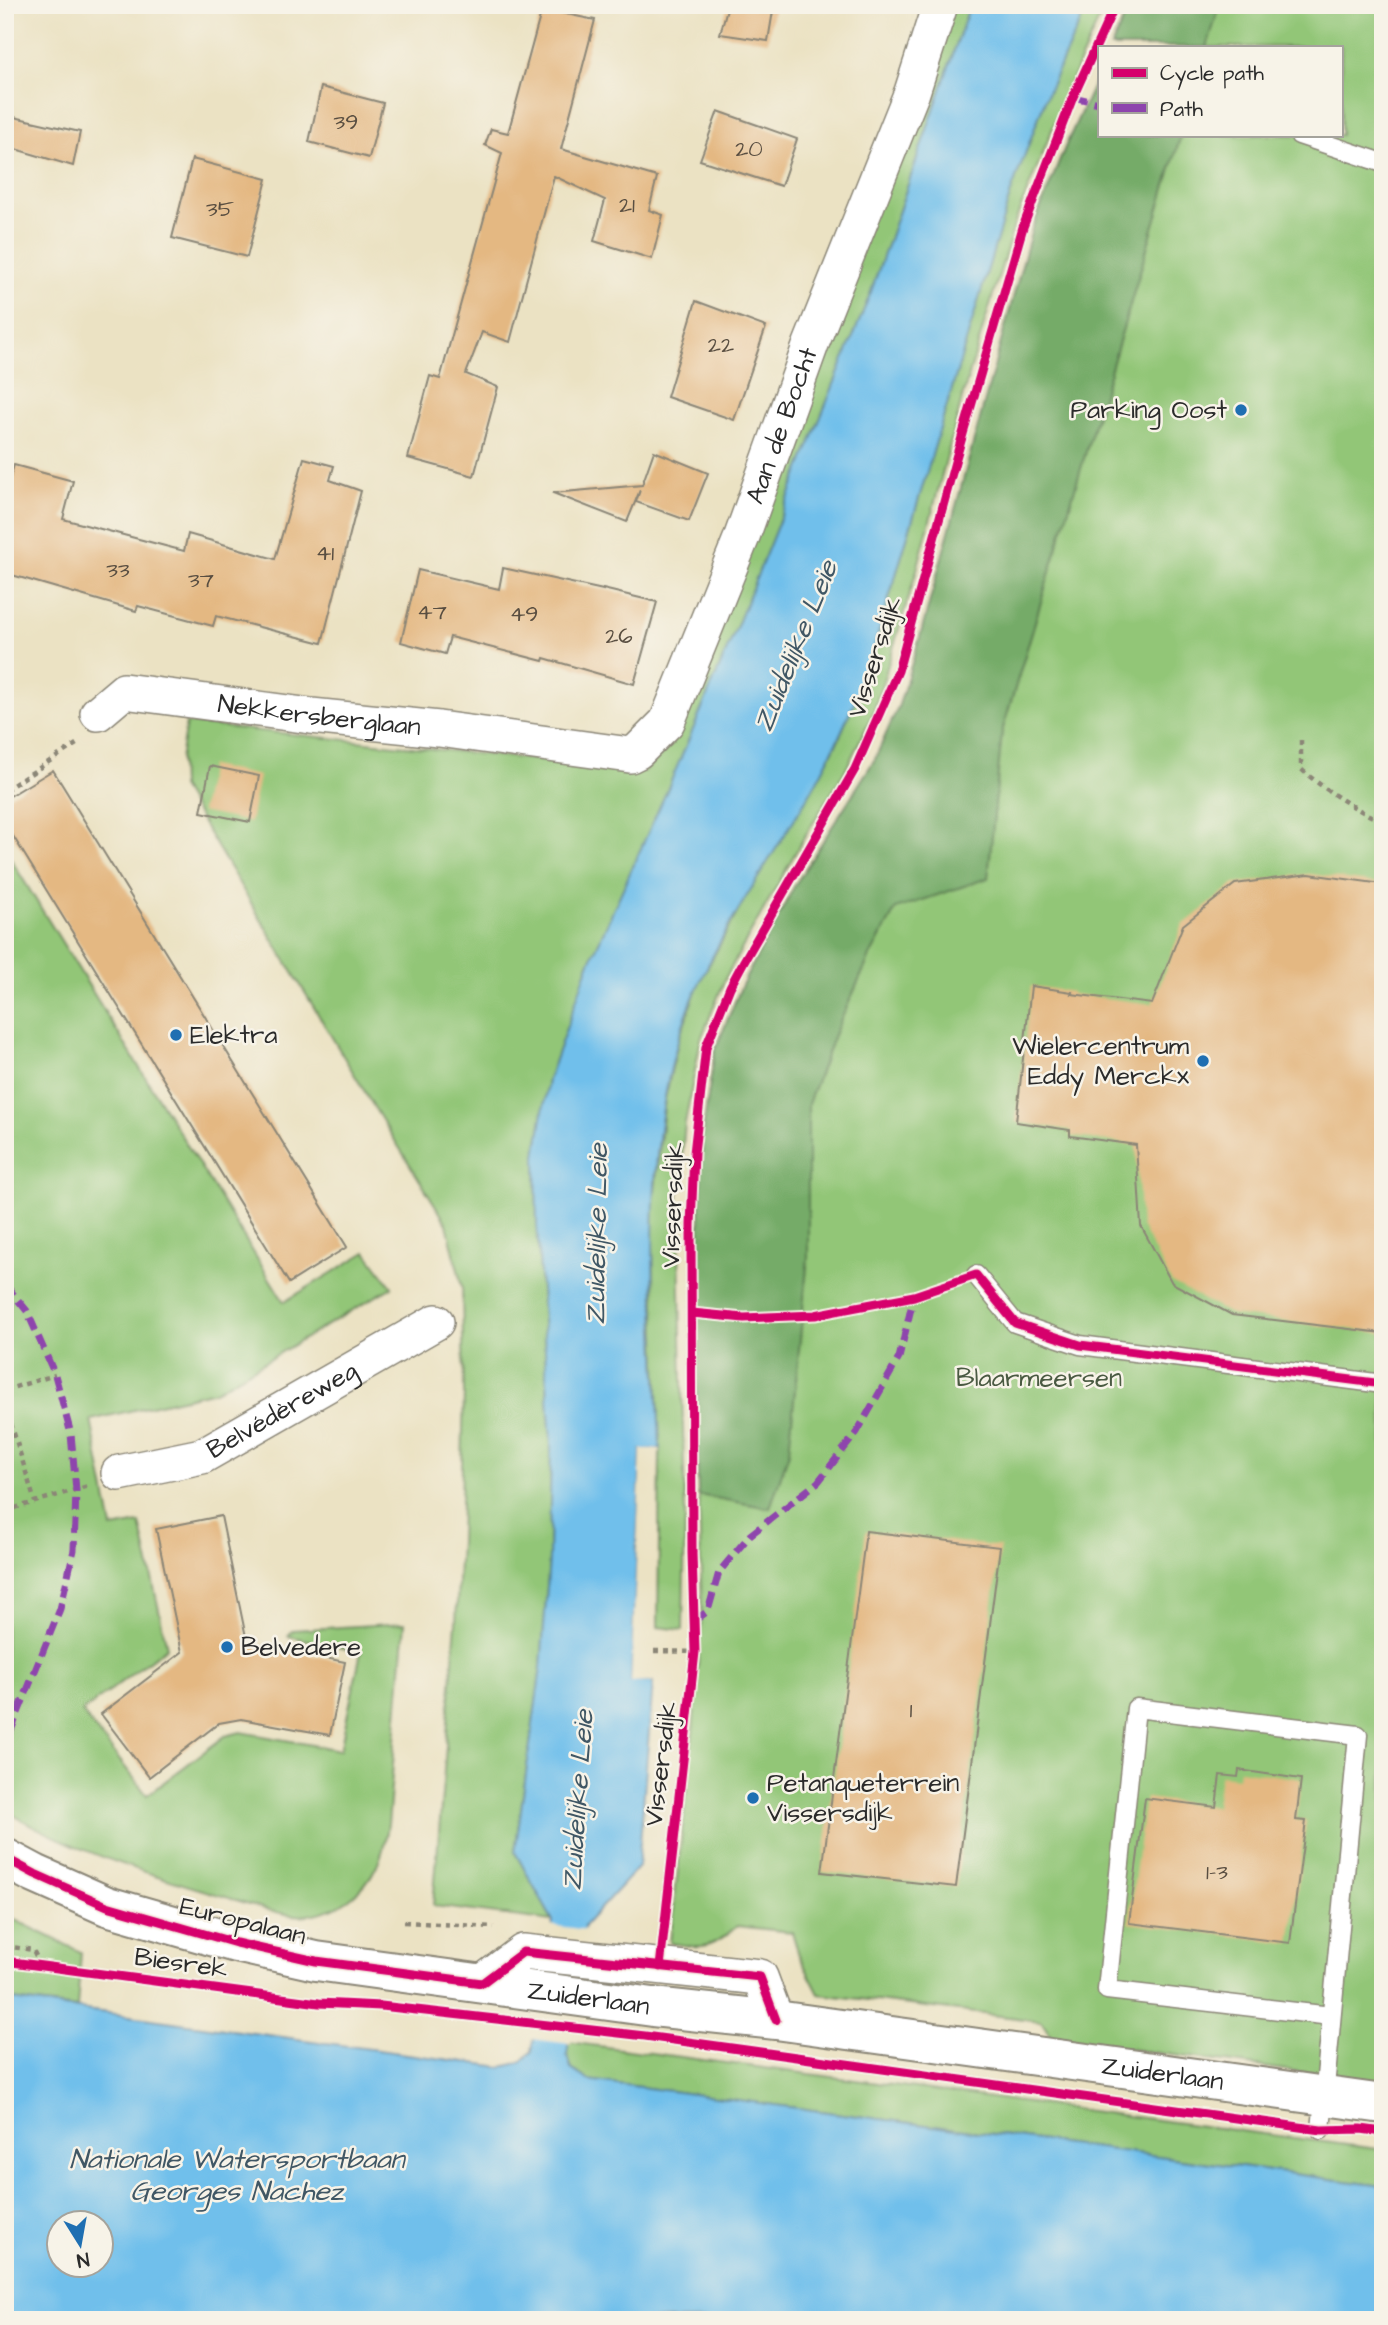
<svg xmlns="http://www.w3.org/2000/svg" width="1388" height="2325" viewBox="0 0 1388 2325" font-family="'Architects Daughter',sans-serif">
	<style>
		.green { fill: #92c677; stroke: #5e7851; stroke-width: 2 }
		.forest { fill: #75ab68; stroke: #506b4a; stroke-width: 2 }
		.water { fill: #70bfeb; stroke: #4e758b; stroke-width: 2; fill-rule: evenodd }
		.pier { fill: #ebe2c3 }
		.building { fill: #e4b882 }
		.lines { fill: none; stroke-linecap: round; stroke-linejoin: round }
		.service-casing { stroke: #8b8677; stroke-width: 21 }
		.minor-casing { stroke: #8b8677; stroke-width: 38 }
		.tertiary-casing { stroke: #8b8677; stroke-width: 42 }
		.path { stroke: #8b8677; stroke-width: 4.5; stroke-dasharray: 5 5; stroke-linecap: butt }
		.service { stroke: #fff; stroke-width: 18 }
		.minor { stroke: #fff; stroke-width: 35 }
		.tertiary { stroke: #fff; stroke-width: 38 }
		.quiet { stroke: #8e44ad; stroke-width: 7; stroke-dasharray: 14 7; stroke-linecap: butt }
		.cycleway-casing { stroke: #f7f3e8; stroke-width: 13 }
		.cycleway { stroke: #d6006c; stroke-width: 9 }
		.poi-dot { fill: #1f6fb2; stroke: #f7f3e8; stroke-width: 2.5 }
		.labels { text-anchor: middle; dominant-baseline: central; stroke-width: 5; stroke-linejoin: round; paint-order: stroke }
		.number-label { font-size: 23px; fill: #594e41 }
		.poi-label { font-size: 26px; fill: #2b2b2b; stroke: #f7f3e8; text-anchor: start }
		.street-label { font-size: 26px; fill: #2b2b2b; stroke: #f7f3e8 }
		.park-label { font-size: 26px; fill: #4a5a42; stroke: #f7f3e8 }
		.water-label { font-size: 28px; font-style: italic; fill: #405765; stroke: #f7f3e8 }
	</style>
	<rect width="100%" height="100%" fill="#f7f3e8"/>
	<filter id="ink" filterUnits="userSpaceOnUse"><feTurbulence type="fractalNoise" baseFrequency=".0143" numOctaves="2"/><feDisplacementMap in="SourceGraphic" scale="14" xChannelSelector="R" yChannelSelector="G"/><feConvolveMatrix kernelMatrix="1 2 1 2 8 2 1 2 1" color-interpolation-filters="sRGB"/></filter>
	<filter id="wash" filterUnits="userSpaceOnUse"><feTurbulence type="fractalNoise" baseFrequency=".00686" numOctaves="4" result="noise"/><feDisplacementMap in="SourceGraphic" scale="28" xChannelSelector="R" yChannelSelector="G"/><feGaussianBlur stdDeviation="1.57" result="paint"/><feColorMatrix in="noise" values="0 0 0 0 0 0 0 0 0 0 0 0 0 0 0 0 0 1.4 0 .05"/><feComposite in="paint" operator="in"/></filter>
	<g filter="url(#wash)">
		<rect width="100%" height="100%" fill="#ebe2c3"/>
		<!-- green -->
		<g class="green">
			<path d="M 949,5 L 970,5 L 871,292 L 735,631 L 669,788 L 589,964 L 548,1080 L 536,1155 L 537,1226 L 551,1443 L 549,1559 L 541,1667 L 515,1852 L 553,1921 L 433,1906 L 456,1623 L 460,1542 L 464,1392 L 462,1287 L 447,1224 L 377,1112 L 181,787 L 180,759 L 186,723 L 644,771 L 672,744 L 668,732 Z"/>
			<path d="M 1088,5 L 1106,5 L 1079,63 L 1015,222 L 963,395 L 917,570 L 873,714 L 845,771 L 802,841 L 726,977 L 701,1039 L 685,1123 L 678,1202 L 685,1513 L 683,1630 L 658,1627 L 660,1449 L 652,1218 L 665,1099 L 678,1042 L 698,985 L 744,900 L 813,788 L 838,741 L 868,668 L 1011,192 L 1048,92 Z"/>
			<path d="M 1130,5 L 1383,5 L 1383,2083 L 1053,2039 L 1041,2021 L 819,1994 L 799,1955 L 792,1932 L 737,1926 C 710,1950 703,1948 670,1943 L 693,1732 L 702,1613 L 696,1378 L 702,1136 L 715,1050 L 742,985 L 795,885 L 875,759 L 899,705 L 920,637 L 1032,229 L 1066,145 L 1099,73 L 1099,135 L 1341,135 L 1341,47 L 1111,47 Z"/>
			<path d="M 5,850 L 284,1302 L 366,1252 L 392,1287 L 215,1391 L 91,1420 L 112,1528 L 140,1523 L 167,1647 L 82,1712 L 147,1795 L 225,1736 L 241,1732 L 340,1750 L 361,1652 L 288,1636 L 293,1630 L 405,1623 C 401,1674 396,1725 392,1776 C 389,1805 390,1839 377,1865 C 364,1893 339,1911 308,1915 C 285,1918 259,1906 236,1900 C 158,1877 75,1853 5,1810 Z"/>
			<path d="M 5,1915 L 81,1952 L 77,2008 L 5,1999 Z"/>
			<path d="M 568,2042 L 1377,2149 L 1383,2151 L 1383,2186 L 588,2080 L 571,2069 L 567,2055 Z"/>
		</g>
		<!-- forest -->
		<g class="forest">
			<path d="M 1130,5 L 1220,5 L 1207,47 L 1111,47 Z"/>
			<path d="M 1099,73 L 1099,135 L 1181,135 L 1002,732 L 988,878 L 896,909 L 871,954 L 834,1035 L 808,1104 L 808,1257 L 789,1452 L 770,1508 L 698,1495 L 696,1378 L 702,1136 L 715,1050 L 742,985 L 795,885 L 875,759 L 899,705 L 920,637 L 1032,229 L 1066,145 Z"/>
		</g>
		<!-- water -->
		<path class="water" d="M 970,5 L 1088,5 L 1048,92 L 1011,192 L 868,668 C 852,709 835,749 813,788 C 775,853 731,915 699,984 C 635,1123 655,1300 660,1449 L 641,1450 L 631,1682 L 653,1682 L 638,1867 L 584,1926 L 567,2055 L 571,2069 L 588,2080 L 1383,2186 L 1383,2320 L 5,2320 L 5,1999 L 502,2067 L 522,2062 L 532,2051 L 553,1921 L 515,1852 L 541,1667 L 549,1559 L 551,1443 L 537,1226 L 536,1155 L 548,1080 L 589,964 L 668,788 L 735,631 L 871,292 ZM 60,2224 L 102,2224 L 102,2266 L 60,2266 Z"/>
		<!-- pier -->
		<g class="pier">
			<path d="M 641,1449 L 660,1449 L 660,1452 L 645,1453 L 635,1679 L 654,1679 L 653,1682 L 631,1683 Z"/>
			<path d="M 549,1925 L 587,1930 L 571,2044 L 532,2039 Z"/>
		</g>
		<g id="blocks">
			<!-- building -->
			<g class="building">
				<path d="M 728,5 L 774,5 L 768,41 L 720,34 Z"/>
				<path d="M 542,9 L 595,20 L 561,149 L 657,177 L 649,210 L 663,215 L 652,259 L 594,241 L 605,200 L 554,176 L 510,342 L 482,332 L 466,374 L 498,387 L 474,476 L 408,458 L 430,376 L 440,379 L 502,153 L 485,145 L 491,129 L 508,133 Z"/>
				<path d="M 321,87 L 383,103 L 369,158 L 309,142 Z"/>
				<path d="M 718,111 L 797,139 L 781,186 L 700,160 Z"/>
				<path d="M 5,115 L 80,132 L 73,166 L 5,146 Z"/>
				<path d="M 192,159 L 267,179 L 247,257 L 172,238 Z"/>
				<path d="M 696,301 L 766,327 L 734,420 L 667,397 Z"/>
				<path d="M 654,451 L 708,473 L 689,521 L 636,502 L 640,490 L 627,522 L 553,493 L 642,485 Z"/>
				<path d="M 304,458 L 334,466 L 330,480 L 361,491 L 322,643 L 216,616 L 213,626 L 138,606 L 136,611 L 5,573 L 5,494 L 14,465 L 73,481 L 63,519 L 184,551 L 188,534 L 275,559 Z"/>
				<path d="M 503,568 L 603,590 L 603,589 L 657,602 L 634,684 L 544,658 L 543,661 L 450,637 L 445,654 L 401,642 L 418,570 L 499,589 Z"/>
				<path d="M 210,766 L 259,776 L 250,822 L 201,812 Z"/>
				<path d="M 53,770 L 347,1247 L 289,1283 L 5,823 L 5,799 Z"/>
				<path d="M 1309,874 L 1383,884 L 1383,1333 L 1232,1315 L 1172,1283 L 1141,1226 L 1136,1145 L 1070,1136 L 1070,1130 L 1016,1122 L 1031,986 L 1072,992 L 1071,994 L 1152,1004 L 1183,925 L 1235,884 Z"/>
				<path d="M 221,1516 L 247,1642 L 345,1662 L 330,1735 L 241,1719 L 219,1723 L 149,1777 L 101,1714 L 182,1652 L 156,1529 Z"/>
				<path d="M 866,1531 L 1000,1547 L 956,1887 L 822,1872 Z"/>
				<path d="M 1239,1770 L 1301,1779 L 1296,1820 L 1306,1821 L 1290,1943 L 1129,1923 L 1145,1798 L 1216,1807 L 1220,1775 L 1238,1777 Z"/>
			</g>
		</g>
	</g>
	<g filter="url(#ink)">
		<use href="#blocks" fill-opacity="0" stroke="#8b8677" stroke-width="2"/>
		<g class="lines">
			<defs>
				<g id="service">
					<path d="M 1299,135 L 1383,163"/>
					<path d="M 976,1275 L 1015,1323 L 1080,1345 L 1383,1384"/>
					<path d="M 1321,2130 L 1358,1735 L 1136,1708 L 1107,1990 L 1331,2016"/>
				</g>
				<g id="minor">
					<path id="s1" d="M 98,713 L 124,691 L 311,716 L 439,729 L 630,755 L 638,751 L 667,722 L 741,539 L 811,344 L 912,92 L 940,5"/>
					<path id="s2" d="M 119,1473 L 202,1456 L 436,1322"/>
					<path d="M 482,1983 L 523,1952 L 760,1977 L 776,2020"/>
				</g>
				<g id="tertiary">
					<path id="s3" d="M 5,1858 L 35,1874 L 107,1906 L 236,1943 L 316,1961 L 653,2007 L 776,2020 L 1383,2104"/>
				</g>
			</defs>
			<!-- service casing -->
			<use href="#service" class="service-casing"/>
			<!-- minor casing -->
			<use href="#minor" class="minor-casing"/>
			<!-- tertiary casing -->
			<use href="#tertiary" class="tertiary-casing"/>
			<!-- path -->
			<g class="path">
				<path d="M 1301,740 L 1301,769 C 1326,791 1353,808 1383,822"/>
				<path d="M 5,790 L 78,743"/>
				<path d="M 5,1390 L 55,1375"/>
				<path d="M 5,1404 L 35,1502"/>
				<path d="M 5,1511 L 88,1486"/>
				<path d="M 654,1651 L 695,1652"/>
				<path d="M 404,1922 L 494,1927"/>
				<path d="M 5,1946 L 33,1950 L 41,1966"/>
			</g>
			<!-- service -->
			<use href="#service" class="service"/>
			<!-- minor -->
			<use href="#minor" class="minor"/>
			<!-- tertiary -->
			<use href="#tertiary" class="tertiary"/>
			<!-- quiet -->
			<g class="quiet">
				<path d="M 1073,97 L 1099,103"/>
				<path d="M 5,1284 L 27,1311 L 55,1375 L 71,1434 L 76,1490 L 74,1550 L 60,1609 L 5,1745"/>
				<path d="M 694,1621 L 708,1611 L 719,1572 L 750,1535 L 818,1482 L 857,1432 L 899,1358 L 914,1296"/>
			</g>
			<defs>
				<g id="cycleway">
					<path d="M 692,1313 L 744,1318 L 815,1315 L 914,1296 L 976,1275 L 1015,1323 L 1080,1345 L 1383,1384"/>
					<path d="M 5,1858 L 35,1874 L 107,1906 L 236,1943 L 316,1961 L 482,1983 L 523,1952 L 760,1977 L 776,2020"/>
					<path d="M 5,1961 L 319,2003 L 381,2006 L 645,2036 L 1321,2130 L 1361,2129 L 1383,2132"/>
					<path d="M 660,1967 L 695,1652 L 692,1553 L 691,1225 L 694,1153 L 706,1047 L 730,987 L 744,961 L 855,769 L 898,671 L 956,458 L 1023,227 L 1073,97 L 1115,5"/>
				</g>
			</defs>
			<!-- cycleway casing -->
			<use href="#cycleway" class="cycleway-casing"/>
			<!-- cycleway -->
			<use href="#cycleway" class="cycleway"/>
		</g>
	</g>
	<!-- markers -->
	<g class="poi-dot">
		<circle cx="1241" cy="410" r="7"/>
		<circle cx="176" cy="1035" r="7"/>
		<circle cx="1203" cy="1061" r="7"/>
		<circle cx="227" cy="1647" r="7"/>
		<circle cx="753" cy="1798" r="7"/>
	</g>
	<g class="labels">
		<!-- number labels -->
		<g class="number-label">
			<text x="346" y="122">39</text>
			<text x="749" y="149">20</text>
			<text x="627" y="205">21</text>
			<text x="220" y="209">35</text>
			<text x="721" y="345">22</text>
			<text x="325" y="553">41</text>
			<text x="118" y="570">33</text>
			<text x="201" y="580">37</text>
			<text x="432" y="612">47</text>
			<text x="524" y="614">49</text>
			<text x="619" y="636">26</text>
			<text x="911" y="1710">1</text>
			<text x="1217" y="1872">1-3</text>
		</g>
		<!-- poi labels -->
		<g class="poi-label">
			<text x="1227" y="410" text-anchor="end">Parking Oost</text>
			<text x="190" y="1035">Elektra</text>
			<text x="1189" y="1046" text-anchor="end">Wielercentrum<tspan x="1189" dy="30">Eddy Merckx</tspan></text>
			<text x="241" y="1647">Belvedere</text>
			<text x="767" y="1783">Petanqueterrein<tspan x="767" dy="30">Vissersdijk</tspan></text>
		</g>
		<!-- street labels -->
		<g class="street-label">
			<text stroke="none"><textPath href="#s1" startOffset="912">Aan de Bocht</textPath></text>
			<text transform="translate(875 657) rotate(-72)">Vissersdijk</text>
			<text stroke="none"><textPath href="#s1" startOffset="231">Nekkersberglaan</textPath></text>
			<text transform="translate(673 1205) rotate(-88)">Vissersdijk</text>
			<text stroke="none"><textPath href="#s2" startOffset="177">Belvédèreweg</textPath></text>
			<text transform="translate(661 1764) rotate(-83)">Vissersdijk</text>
			<text transform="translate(243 1921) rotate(14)">Europalaan</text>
			<text transform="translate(181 1963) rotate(8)">Biesrek</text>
			<text stroke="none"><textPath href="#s3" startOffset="604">Zuiderlaan</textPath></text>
			<text stroke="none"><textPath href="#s3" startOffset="1183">Zuiderlaan</textPath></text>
		</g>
		<!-- park labels -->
		<g class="park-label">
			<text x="1039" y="1378">Blaarmeersen</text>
		</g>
		<!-- water labels -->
		<g class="water-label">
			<text transform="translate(796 646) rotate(-68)">Zuidelijke Leie</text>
			<text transform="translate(597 1234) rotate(-89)">Zuidelijke Leie</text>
			<text transform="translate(578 1800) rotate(-86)">Zuidelijke Leie</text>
			<text x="237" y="2159">Nationale Watersportbaan<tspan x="237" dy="32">Georges Nachez</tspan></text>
		</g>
	</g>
	<!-- margin -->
	<rect width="1388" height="2325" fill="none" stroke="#f7f3e8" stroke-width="28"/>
	<!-- legend -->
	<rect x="1098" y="46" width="245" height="91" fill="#f7f3e8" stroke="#a5a39c" stroke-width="2"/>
	<rect x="1112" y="68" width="35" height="10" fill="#d6006c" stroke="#a5a39c" stroke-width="2"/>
	<text x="1160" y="80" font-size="21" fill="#2b2b2b">Cycle path</text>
	<rect x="1112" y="103" width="35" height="10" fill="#8e44ad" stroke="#a5a39c" stroke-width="2"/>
	<text x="1160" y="116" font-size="21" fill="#2b2b2b">Path</text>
	<!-- north arrow -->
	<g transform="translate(80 2244) rotate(169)"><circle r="33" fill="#f7f3e8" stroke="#a5a39c" stroke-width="2"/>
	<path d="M0-5L12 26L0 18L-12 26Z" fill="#1f6fb2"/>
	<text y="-10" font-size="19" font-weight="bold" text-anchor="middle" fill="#2b2b2b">N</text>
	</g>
</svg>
